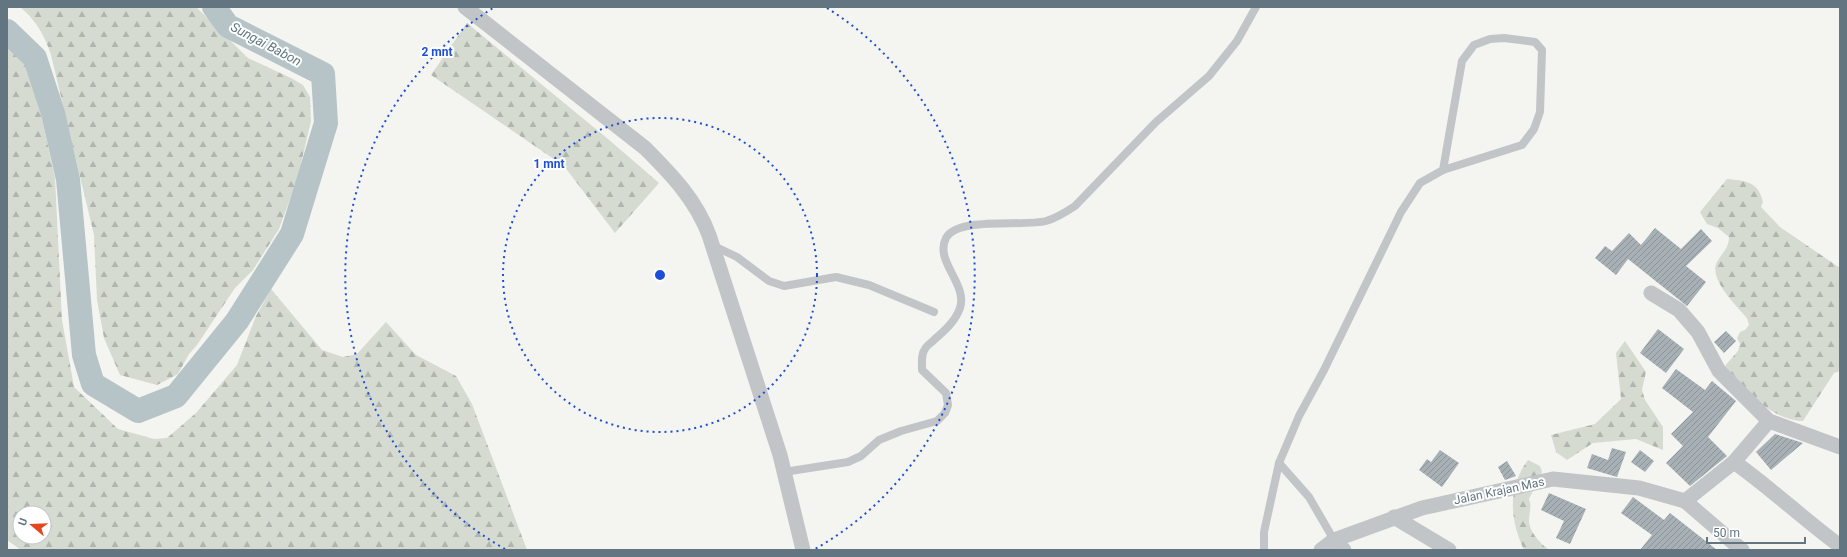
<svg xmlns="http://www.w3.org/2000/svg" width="1847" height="557" viewBox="0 0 1847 557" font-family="Roboto,sans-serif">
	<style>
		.forest { fill: url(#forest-firs); fill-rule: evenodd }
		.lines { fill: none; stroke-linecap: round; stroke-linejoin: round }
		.river { stroke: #b6c4c7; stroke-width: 24 }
		.building { fill: url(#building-hatch) }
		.service { stroke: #c1c5c8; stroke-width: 8 }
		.minor { stroke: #c1c5c8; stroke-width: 15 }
		.ring { fill: none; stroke: #1d4ed8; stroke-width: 2; stroke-dasharray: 2 4 }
		.labels { text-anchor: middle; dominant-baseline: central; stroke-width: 4; stroke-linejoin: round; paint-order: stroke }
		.street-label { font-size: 12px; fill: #637581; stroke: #fff }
		.water-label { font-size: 13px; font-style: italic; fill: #5f777f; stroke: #fff }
		.centre { fill: #1d4ed8; stroke: #fff; stroke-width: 2 }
		.ring-label { font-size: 12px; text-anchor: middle; font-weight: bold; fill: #1d4ed8; stroke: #fff; stroke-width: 4; stroke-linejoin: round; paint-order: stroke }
	</style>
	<defs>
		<pattern id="forest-firs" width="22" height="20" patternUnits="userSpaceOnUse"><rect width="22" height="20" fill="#d5dbd1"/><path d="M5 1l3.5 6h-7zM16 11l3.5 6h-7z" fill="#b0b6af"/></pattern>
		<pattern id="building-hatch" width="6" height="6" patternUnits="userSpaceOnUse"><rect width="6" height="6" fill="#a7b0b5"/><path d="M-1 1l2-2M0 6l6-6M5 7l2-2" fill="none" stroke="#8c9499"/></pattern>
	</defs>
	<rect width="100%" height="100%" fill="#f4f4f0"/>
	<!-- forest -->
	<g class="forest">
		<path d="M 20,7 L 196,7 L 248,58 L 293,79 L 303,85 L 310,97 L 311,121 L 297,180 L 279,229 L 253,270 L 235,288 L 197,345 L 189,354 L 178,374 L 157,385 L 120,375 L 104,338 L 97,300 L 94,235 L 51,55 C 45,36 36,20 20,7 Z"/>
		<path d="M 467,23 L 608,139 L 659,183 L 615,233 L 564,166 L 431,75 Z"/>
		<path d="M 7,36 L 33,77 L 55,178 L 62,320 L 74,387 L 118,429 L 154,439 L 167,438 L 196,413 L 237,365 L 256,316 L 271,289 L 322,350 L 343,357 L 357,354 L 386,322 L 416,355 L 456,376 L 472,404 L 527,550 L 21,550 L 7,540 ZM 20,513 L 44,513 L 44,537 L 20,537 Z"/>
		<path d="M 1727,179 C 1746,181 1758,181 1763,202 L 1761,207 L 1780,227 L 1840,268 L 1840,371 L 1834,373 L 1803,421 C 1770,420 1745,389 1723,368 L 1738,351 L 1740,344 L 1737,338 L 1740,332 L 1745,330 L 1749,325 L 1747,318 C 1737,306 1708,279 1717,262 C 1722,253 1729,248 1729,237 L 1718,228 L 1707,224 L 1700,212 Z"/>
		<path d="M 1625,341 L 1646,372 L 1642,390 L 1645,400 L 1663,427 L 1663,450 L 1636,439 L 1593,443 L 1567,460 L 1556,452 L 1551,435 L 1595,424 L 1621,399 L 1616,353 Z"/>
		<path d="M 1528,460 L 1540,466 L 1542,472 L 1529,499 C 1532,507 1529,513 1529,522 C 1530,532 1541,545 1550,550 L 1524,550 C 1510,520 1507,488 1528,460 Z"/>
	</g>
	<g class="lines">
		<!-- river -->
		<path class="river" d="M 7,31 L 35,58 L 53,113 L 68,179 L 84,355 L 93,384 L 138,411 L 176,396 L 237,321 L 292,234 L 326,123 L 323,74 L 228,26 L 214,7"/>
	</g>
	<!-- building -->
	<g class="building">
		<path d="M 1655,228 L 1681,249 L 1701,229 L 1712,241 L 1686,266 L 1706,282 L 1687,306 L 1628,259 L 1616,275 L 1595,258 L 1605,246 L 1612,251 L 1629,233 L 1641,245 Z"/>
		<path d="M 1658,329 L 1684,349 L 1666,373 L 1640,353 Z"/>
		<path d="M 1726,331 L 1736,341 L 1724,353 L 1714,342 Z"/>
		<path d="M 1676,369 L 1705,390 L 1712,381 L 1736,401 L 1708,437 L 1727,456 L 1690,486 L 1666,463 L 1683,446 L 1671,434 L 1693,412 L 1662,388 Z"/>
		<path d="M 1775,434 L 1803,443 L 1771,470 L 1756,452 Z"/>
		<path d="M 1612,448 L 1626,452 L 1617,477 L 1587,468 L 1592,454 L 1608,460 Z"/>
		<path d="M 1440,450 L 1459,463 L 1442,487 L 1419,470 L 1427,459 L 1431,462 Z"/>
		<path d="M 1640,450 L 1654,461 L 1645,472 L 1631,462 Z"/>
		<path d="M 1507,461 L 1516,476 L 1505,480 L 1498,467 Z"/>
		<path d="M 1549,493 L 1586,509 L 1570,544 L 1556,538 L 1564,521 L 1541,510 Z"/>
		<path d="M 1633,497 L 1664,520 L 1670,513 L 1717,550 L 1640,550 L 1652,535 L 1621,513 Z"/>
	</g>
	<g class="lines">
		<!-- service -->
		<g class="service">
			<path d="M 712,245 L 737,257 L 769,281 L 784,286 L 836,277 L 869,285 L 934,312"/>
			<path d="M 1279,463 L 1309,497 L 1334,540"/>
			<path d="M 784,472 L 848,462 L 861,456 L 879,440 L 901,431 L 937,421 L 945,413 L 948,405 L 946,393 L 922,370 C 922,363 921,354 925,349 C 926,346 931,343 934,340 C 944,331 955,322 960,308 C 968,284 934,261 946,238 C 958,216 1023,227 1046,221 C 1057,218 1066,212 1075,206 L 1156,122 L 1209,76 L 1237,41 L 1256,7"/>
			<path d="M 1264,550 L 1264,532 L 1279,463 L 1299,416 L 1324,370 L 1401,212 L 1420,183 L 1443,170 L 1522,145 L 1534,129 L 1540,112 L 1542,50 L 1535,42 L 1504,38 L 1490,39 L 1474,45 L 1462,61 L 1443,170"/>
		</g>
		<!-- minor -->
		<g class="minor">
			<path d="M 465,7 L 645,148 C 672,175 696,200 709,235 L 780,455 L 803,550"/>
			<path d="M 1651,293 L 1679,310 L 1698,332 L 1719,371 L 1769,421 L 1840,447"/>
			<path d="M 1734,462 C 1771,488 1803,519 1840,546"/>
			<path d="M 1685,501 L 1734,462 L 1769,421"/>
			<path d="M 1394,517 L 1449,550"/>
			<path d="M 1334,540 L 1344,550"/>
			<path d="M 1321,550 L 1334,540 L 1422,508 L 1553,479 L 1639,488 L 1685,501 L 1742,550"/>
		</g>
	</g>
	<!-- distance rings -->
	<g class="ring">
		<circle cx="660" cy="275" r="157"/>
		<path d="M505 549A315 315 0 0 1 493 8M827 8A315 315 0 0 1 815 549"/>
	</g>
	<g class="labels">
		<!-- street labels -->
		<g class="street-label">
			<text transform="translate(1499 491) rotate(-12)">Jalan Krajan Mas</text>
		</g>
		<!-- water labels -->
		<g class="water-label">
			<text transform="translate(266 44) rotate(28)">Sungai Babon</text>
		</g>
	</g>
	<circle cx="660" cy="275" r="6" class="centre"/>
	<g class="ring-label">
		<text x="437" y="56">2 mnt</text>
		<text x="549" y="168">1 mnt</text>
	</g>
	<!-- border -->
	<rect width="1847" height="557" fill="none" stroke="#637581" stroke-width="16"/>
	<!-- north arrow -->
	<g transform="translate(32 525) rotate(289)"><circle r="19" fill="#ffffff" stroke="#c1c8cd"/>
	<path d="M0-3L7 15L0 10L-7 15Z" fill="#e34721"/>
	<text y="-6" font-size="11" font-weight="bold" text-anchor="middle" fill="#637581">U</text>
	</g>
	<!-- scale -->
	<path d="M1707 537v6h98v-6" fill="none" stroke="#637581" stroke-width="2"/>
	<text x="1713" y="537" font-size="12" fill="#637581" stroke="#ffffff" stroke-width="3" paint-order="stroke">50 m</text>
</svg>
